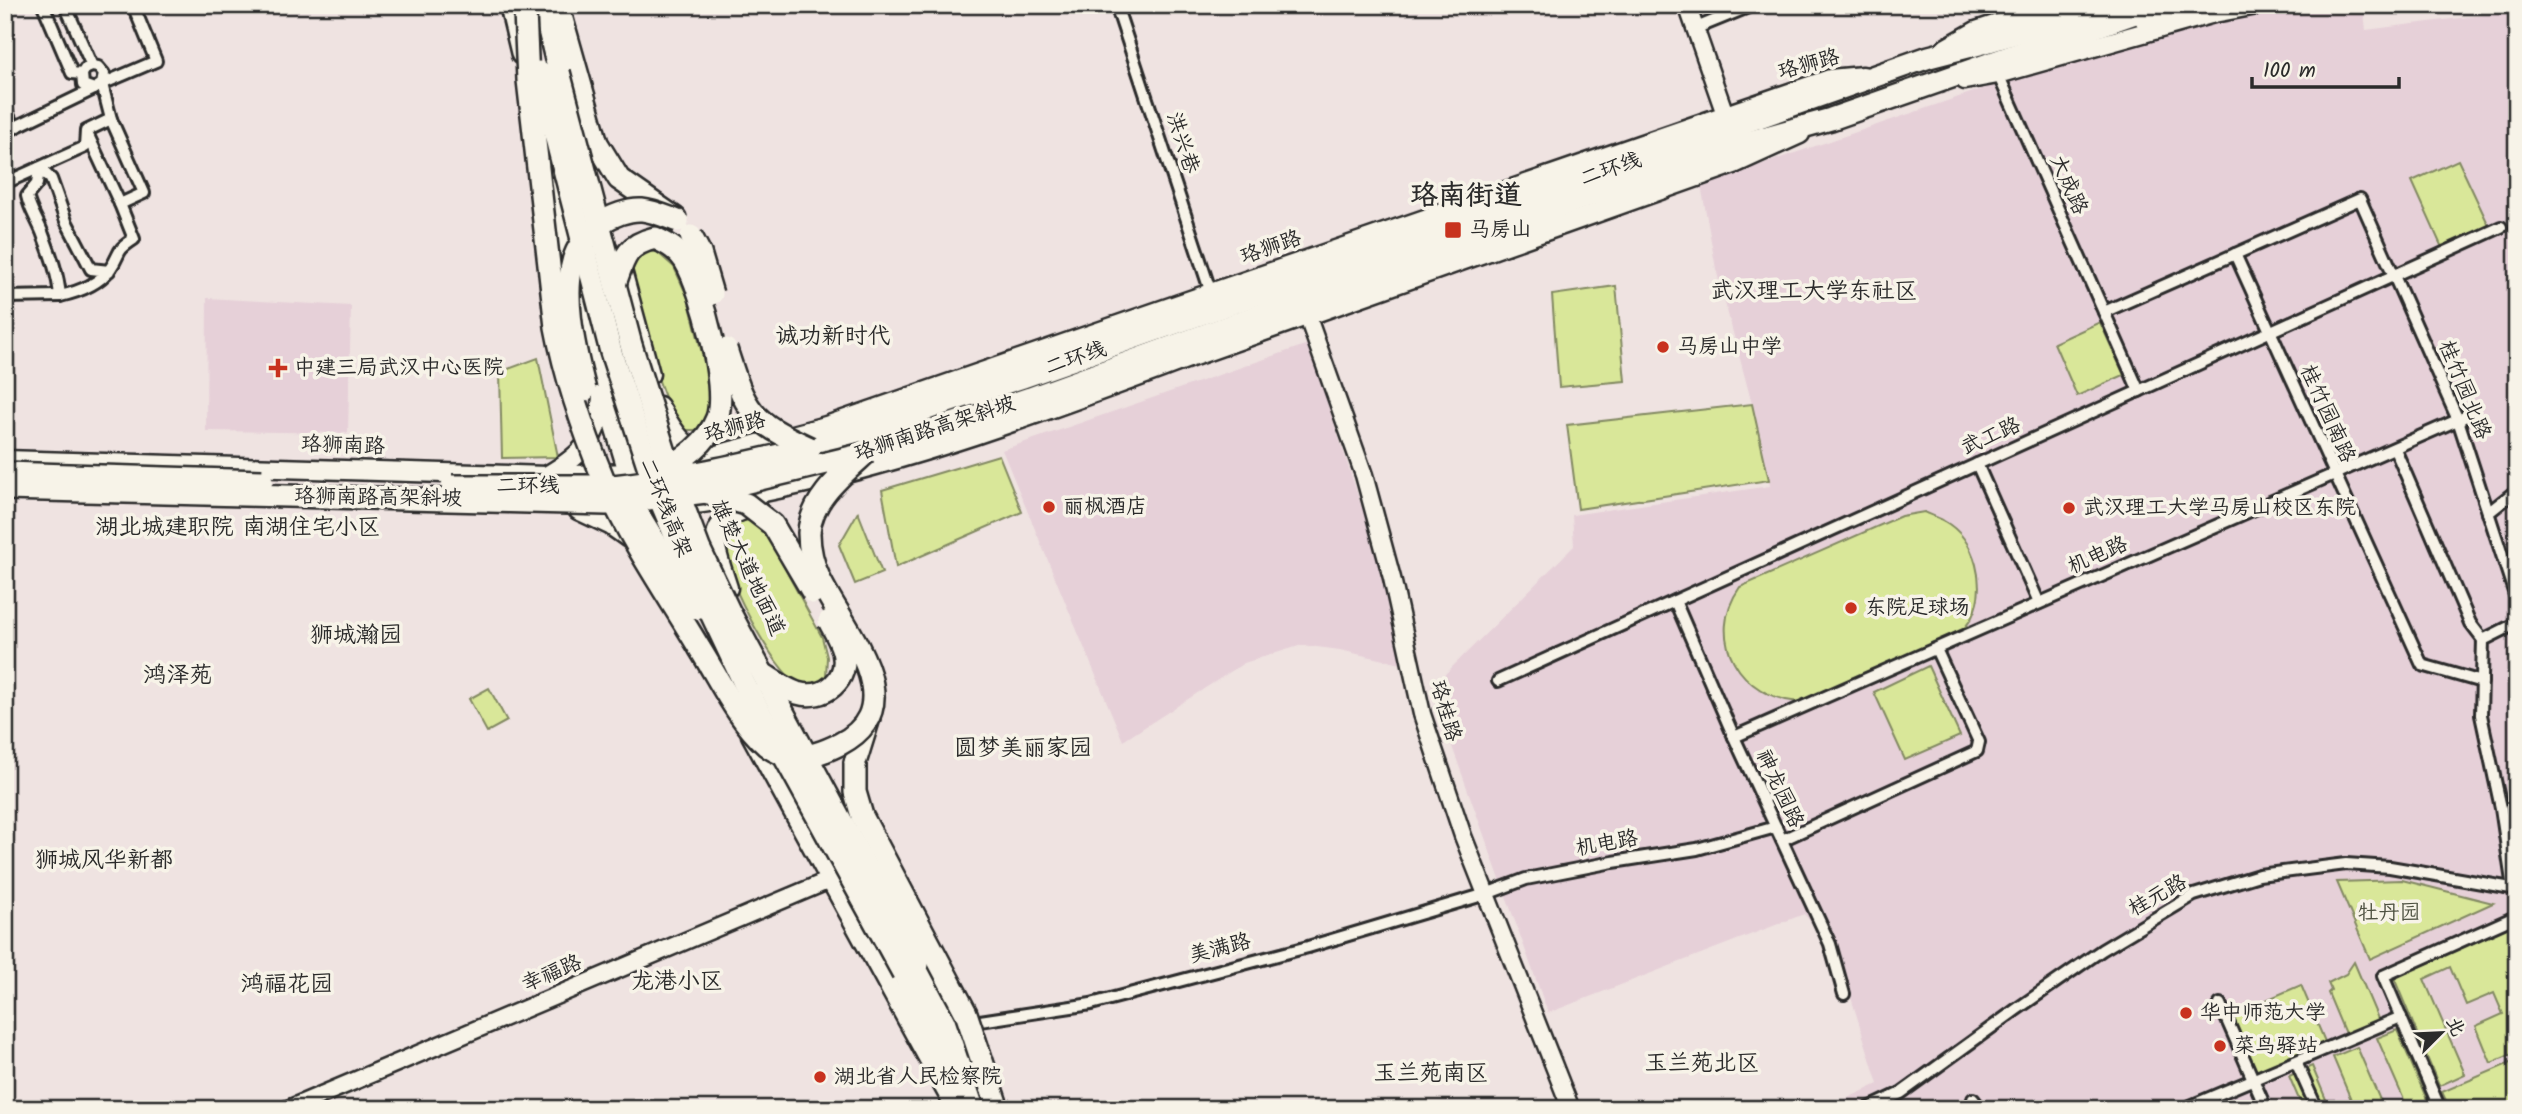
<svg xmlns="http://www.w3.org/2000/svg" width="2522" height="1114" viewBox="0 0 2522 1114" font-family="Kalam,'LXGW WenKai TC',sans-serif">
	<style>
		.built { fill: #e6d0d8 }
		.green { fill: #d9e799; stroke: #828962; stroke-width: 2 }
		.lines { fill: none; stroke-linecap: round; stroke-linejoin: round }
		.street-tunnel { stroke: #c8bebd; stroke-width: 10; stroke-dasharray: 10 5; stroke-linecap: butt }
		.street-casing { stroke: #2b2b2b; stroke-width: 16 }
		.secondary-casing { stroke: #2b2b2b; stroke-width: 21 }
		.primary-casing { stroke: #2b2b2b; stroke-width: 23 }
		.highway-casing { stroke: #2b2b2b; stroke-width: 26 }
		.street { stroke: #f7f3e8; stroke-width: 10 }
		.secondary { stroke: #f7f3e8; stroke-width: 16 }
		.primary { stroke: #f7f3e8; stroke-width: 18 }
		.highway { stroke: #f7f3e8; stroke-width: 21 }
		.highway-bridge-casing { stroke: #2b2b2b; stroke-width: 26; stroke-linecap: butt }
		.highway-bridge { stroke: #f7f3e8; stroke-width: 21 }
		.poi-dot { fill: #c8321e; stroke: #f7f3e8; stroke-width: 2.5 }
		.labels { text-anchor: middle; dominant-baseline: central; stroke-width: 7; stroke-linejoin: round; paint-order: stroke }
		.street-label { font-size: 21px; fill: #2b2b2b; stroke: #f7f3e8 }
		.poi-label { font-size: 21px; fill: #2b2b2b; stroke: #f7f3e8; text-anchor: start }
		.park-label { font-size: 21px; fill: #4e5141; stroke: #f7f3e8 }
		.neighbourhood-label { font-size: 23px; fill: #2b2b2b; stroke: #f7f3e8 }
		.district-label { font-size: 28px; font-weight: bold; fill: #2b2b2b; stroke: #f7f3e8 }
	</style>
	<rect width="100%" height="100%" fill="#efe3e1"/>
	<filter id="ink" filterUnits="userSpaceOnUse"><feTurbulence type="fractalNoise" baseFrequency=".0143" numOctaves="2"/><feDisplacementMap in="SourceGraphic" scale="14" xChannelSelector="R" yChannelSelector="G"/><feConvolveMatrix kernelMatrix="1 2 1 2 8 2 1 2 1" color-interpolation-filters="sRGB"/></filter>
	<g filter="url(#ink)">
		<!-- built -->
		<g class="built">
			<path d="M 2335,5 L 2363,5 L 2366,30 L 2515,11 L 2517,15 L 2517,1109 L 1824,1109 L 1878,1084 L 1834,943 L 1830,944 L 1804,914 L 1548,1013 L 1431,688 L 1574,546 L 1572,515 L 1770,486 L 1752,404 L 1716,269 L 1701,185 L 2070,59 L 2215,21 Z"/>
			<path d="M 207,298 L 351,306 L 348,433 L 206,431 Z"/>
			<path d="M 1308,344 L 1380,562 L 1401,664 L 1340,650 L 1302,645 L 1244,663 L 1123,741 L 1002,450 Z"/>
		</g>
		<!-- green -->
		<g class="green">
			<path d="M 2458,160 L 2490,228 L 2443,250 L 2412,181 Z"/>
			<path d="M 645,252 L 657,252 L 674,267 L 688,298 L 711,389 L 707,417 L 696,430 L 685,430 C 678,419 670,408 665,397 C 656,375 629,289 633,269 C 635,260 638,257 645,252 Z"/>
			<path d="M 1616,286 L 1625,381 L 1559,387 L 1552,295 Z"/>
			<path d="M 2100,322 L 2124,375 L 2077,396 L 2054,343 Z"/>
			<path d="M 538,358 L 558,457 L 502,458 L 500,372 Z"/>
			<path d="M 1752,404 L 1769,480 L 1578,509 L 1567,425 Z"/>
			<path d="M 999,455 L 1022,512 L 896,567 L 882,490 Z"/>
			<path d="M 858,512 L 882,573 L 855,584 L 839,545 Z"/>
			<path d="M 1924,512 C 1930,515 1938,517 1944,521 C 1976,539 1988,586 1971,619 C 1969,623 1964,628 1961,632 L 1800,702 C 1740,698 1704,638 1740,587 L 1901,516 Z"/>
			<path d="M 741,520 L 752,521 L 766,534 L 822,637 L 827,657 L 826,676 L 818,685 C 810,686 804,687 797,683 C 774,670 728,583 725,556 C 723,541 727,526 741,520 Z"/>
			<path d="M 1928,666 L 1960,736 L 1905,760 L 1874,692 Z"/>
			<path d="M 489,688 L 507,721 L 487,732 L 469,699 Z"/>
			<path d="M 2402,880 L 2493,903 L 2370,959 L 2337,882 Z"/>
			<path d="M 2517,923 L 2517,1052 L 2491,1063 L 2476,1026 L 2503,1014 L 2494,993 L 2466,1005 L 2450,967 L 2424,979 L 2465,1074 L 2439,1086 L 2394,978 Z"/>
			<path d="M 2354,962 L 2379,1021 L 2346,1036 L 2328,993 L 2331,990 L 2328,983 L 2346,974 Z"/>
			<path d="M 2301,985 L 2326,1044 L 2254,1075 L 2229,1016 Z"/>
			<path d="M 2397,1030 L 2431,1109 L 2408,1109 L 2377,1038 Z"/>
			<path d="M 2357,1047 L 2384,1109 L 2355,1109 L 2333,1057 Z"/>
			<path d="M 2517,1060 L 2517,1109 L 2450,1109 L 2442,1092 Z"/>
			<path d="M 2312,1066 L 2330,1109 L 2303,1109 L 2289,1076 Z"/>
		</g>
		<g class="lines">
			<!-- street-tunnel -->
			<path class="street-tunnel" d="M 2501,227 L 2517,220"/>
			<defs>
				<g id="street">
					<path d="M 43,5 L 72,73 L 82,74"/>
					<path d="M 65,5 L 92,66 L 98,67 L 104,74 L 102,84 L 94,89 L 83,85 L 82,74 L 85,69 L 92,66"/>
					<path d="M 1116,5 L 1211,293"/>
					<path d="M 1694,29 L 1748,7"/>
					<path d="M 1998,74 L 2104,312"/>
					<path d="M 5,108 L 14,128"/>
					<path d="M 5,132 L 94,89"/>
					<path d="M 87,133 L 120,204 L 144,193 L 111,119"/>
					<path d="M 5,183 L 85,147 L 86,131 L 111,119 L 102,84 L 156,61 L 133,5"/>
					<path d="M 2235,254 L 2422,665 L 2482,682"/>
					<path d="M 109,271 L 91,269 L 66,221 L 51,179 L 39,168 L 37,184 L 27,196 C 30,210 37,219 42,232 C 50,253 58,273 60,296 C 78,292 98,285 110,269 C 122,252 114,252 134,239 L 120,204"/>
					<path d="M 5,297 L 60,296"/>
					<path d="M 2139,391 L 2104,312 L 2360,199 L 2458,420 L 2517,601"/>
					<path d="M 2395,449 L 2470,623 L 2483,640"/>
					<path d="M 1977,464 L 2039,603"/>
					<path d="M 2488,513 L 2517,490"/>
					<path d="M 1675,601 L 1734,737 L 1830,944 L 1844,994"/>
					<path d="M 1498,681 L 2501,227"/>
					<path d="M 1734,737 L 2469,415"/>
					<path d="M 1782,840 L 1977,751 L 1979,742 L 1936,649"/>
					<path d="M 2513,888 L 2501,808 L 2481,715 L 2483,640 L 2517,623"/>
					<path d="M 2220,1004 L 2266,1109"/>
					<path d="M 967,1023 L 1091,1004 L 1308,947 L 1486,894 L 1526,879 L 1613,862 L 1697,849 L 1776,827"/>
					<path d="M 2296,1062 L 2317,1109"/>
					<path d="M 1973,1099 L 1981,1109"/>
					<path d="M 1867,1109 L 1901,1093 L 2017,1009 L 2102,950 L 2194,895 L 2259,875 L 2346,864 L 2390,867 L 2517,889"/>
					<path d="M 2183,1109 L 2401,1017"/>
					<path d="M 2440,1109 L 2383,976 L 2517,916"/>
				</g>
				<g id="secondary">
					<path d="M 1687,5 L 1725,114"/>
					<path d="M 1307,315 L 1364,475 L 1392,578 L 1422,714 L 1463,836 L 1571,1109"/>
					<path d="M 288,1109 L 832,879"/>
				</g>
				<g id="primary">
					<path d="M 509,5 L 521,55"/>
					<path d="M 1946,48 L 1976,31 L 2056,5"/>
					<path d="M 1965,80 L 1998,74 L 2214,13 L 2257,5"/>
					<path d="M 545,157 L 580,312 L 631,482"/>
					<path d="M 620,263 L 650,374"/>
					<path d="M 659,406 C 671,426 681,448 705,454"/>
					<path d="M 5,460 L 547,476 L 628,473 L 679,465 L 826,426 L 1830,79 L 1863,76"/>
					<path d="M 548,475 C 582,455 599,438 602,397"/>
					<path d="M 672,507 C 710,503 746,496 783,488 C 924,458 1059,406 1194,356 C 1373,291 1553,228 1734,164 L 1800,134"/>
					<path d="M 578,510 L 610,525 L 634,542"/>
					<path d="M 728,588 C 714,543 700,521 757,506"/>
					<path d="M 751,735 L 956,1109"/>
				</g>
				<g id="highway">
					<path d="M 543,5 L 559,72"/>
					<path d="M 558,5 L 597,143 L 619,179 L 675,218"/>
					<path d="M 2145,18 L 2187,5"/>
					<path d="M 810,448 L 1023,377 L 1929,57 L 1983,43 L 2107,5"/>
					<path d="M 866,453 L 1030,398 L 1588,196 L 1752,141 L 1831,119 L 2158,5"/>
					<path d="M 855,763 L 869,718"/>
					<path d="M 918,964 L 988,1101"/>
					<path d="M 903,973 L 974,1109"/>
				</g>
			</defs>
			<!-- street casing -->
			<use href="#street" class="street-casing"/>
			<!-- secondary casing -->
			<use href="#secondary" class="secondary-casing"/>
			<!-- primary casing -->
			<use href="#primary" class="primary-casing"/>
			<!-- highway casing -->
			<use href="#highway" class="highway-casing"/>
			<!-- street -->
			<use href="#street" class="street"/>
			<!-- secondary -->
			<use href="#secondary" class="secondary"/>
			<!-- primary -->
			<use href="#primary" class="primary"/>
			<!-- highway -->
			<use href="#highway" class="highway"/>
			<defs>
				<g id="highway-bridge">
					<path d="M 525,12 L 528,80 L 556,327 C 566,381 584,432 605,483 C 630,541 668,595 700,649 C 720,681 738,720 766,745 C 771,749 779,753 785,755 C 803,761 824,752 840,744 C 915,705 842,627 820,580 C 813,565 809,550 809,533 C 810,500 843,474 866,453"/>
					<path d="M 539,72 L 611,352 L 656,490 L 682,552 L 744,683 L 903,973"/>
					<path d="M 559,72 L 631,345 L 675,484 L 699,548 L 730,613 L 918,964"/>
					<path d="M 691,236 L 700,253 L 712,294"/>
					<path d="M 615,284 C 624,258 626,245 655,238 C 667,244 678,249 685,261 C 702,289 728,387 717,418 C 707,444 683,459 660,473"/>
					<path d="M 726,349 C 746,412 749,420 810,448"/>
					<path d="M 585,390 C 575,352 558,283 579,247 C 584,237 593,230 601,223 C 611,216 629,209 642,210 C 653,211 667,217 678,221"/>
					<path d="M 5,473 L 262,481"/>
					<path d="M 452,486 L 613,486 C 680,479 745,463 810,448"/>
					<path d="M 5,489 L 606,504 L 706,492 L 864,454"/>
					<path d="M 708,493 L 746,504 L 773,525 L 813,593"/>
					<path d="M 632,504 L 696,608"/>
					<path d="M 763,674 C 773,680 785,689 797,693 C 824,701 850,680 843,651 C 840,640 834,630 829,621"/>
					<path d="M 855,763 L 855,792 L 862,816 L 966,1013 L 998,1109"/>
				</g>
			</defs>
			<!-- highway-bridge casing -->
			<use href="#highway-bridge" class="highway-bridge-casing"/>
			<!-- highway-bridge -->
			<use href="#highway-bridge" class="highway-bridge"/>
		</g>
	</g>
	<!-- markers -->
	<g class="poi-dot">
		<rect x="1444" y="221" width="18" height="18" rx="3.5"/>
		<circle cx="1663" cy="347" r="7"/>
		<path d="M274.5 357.5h7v7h7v7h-7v7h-7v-7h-7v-7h7z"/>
		<circle cx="1049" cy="507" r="7"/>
		<circle cx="2069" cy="508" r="7"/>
		<circle cx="1851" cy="608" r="7"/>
		<circle cx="2186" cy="1013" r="7"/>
		<circle cx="2220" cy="1046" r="7"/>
		<circle cx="820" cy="1077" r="7"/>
	</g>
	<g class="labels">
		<!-- street labels -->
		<g class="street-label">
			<text transform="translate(1809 65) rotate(-15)">珞狮路</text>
			<text transform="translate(1182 143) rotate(72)">洪兴巷</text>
			<text transform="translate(1611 170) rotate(-19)">二环线</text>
			<text transform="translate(2068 185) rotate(66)">大成路</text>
			<text transform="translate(1271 248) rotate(-19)">珞狮路</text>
			<text transform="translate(1076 359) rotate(-19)">二环线</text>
			<text transform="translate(2464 390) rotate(68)">桂竹园北路</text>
			<text transform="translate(2327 414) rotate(66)">桂竹园南路</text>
			<text transform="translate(735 428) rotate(-15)">珞狮路</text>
			<text transform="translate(935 429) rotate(-18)">珞狮南路高架斜坡</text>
			<text transform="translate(1991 437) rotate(-24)">武工路</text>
			<text transform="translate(343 446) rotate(2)">珞狮南路</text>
			<text x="528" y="486">二环线</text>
			<text transform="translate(378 498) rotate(1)">珞狮南路高架斜坡</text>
			<text transform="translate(665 508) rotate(68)">二环线高架</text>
			<text transform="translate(2098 556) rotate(-24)">机电路</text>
			<text transform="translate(747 568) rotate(65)">雄楚大道地面道</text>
			<text transform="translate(1445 711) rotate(74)">珞桂路</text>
			<text transform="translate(1779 789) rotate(65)">神龙园路</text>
			<text transform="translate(1607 844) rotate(-10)">机电路</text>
			<text transform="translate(2158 896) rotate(-29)">桂元路</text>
			<text transform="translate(1220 949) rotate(-14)">美满路</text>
			<text transform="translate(552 974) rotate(-23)">幸福路</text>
		</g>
		<!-- poi labels -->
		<g class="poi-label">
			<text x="1469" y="230">马房山</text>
			<text x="1677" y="347">马房山中学</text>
			<text x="294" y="368">中建三局武汉中心医院</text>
			<text x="1063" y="507">丽枫酒店</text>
			<text x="2083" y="508">武汉理工大学马房山校区东院</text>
			<text x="1865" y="608">东院足球场</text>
			<text x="2200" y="1013">华中师范大学</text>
			<text x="2234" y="1046">菜鸟驿站</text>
			<text x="834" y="1077">湖北省人民检察院</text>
		</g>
		<!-- park labels -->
		<g class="park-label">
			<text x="2389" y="913">牡丹园</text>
		</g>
		<!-- neighbourhood labels -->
		<g class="neighbourhood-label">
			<text x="1814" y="292">武汉理工大学东社区</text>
			<text x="833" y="337">诚功新时代</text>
			<text x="238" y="528">湖北城建职院 南湖住宅小区</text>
			<text x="356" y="636">狮城瀚园</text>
			<text x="178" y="676">鸿泽苑</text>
			<text x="1023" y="749">圆梦美丽家园</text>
			<text x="104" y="861">狮城风华新都</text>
			<text x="677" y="982">龙港小区</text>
			<text x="287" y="985">鸿福花园</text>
			<text x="1702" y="1064">玉兰苑北区</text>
			<text x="1431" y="1074">玉兰苑南区</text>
		</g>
		<!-- district labels -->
		<g class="district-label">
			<text x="1466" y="196">珞南街道</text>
		</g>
	</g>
	<!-- margin -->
	<rect width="2522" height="1114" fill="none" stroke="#f7f3e8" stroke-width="28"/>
	<rect x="14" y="14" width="2494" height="1086" fill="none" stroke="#2b2b2b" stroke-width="2.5" filter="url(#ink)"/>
	<!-- north arrow -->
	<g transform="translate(2441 1033) rotate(66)" stroke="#f7f3e8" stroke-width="5" paint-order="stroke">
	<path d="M0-5L12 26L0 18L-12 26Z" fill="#2b2b2b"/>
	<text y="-10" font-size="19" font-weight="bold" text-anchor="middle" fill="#2b2b2b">北</text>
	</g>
	<!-- scale -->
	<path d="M2252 77v10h147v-10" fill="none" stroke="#2b2b2b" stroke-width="3.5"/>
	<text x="2263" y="77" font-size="21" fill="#2b2b2b" stroke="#f7f3e8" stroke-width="5" paint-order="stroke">100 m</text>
</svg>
